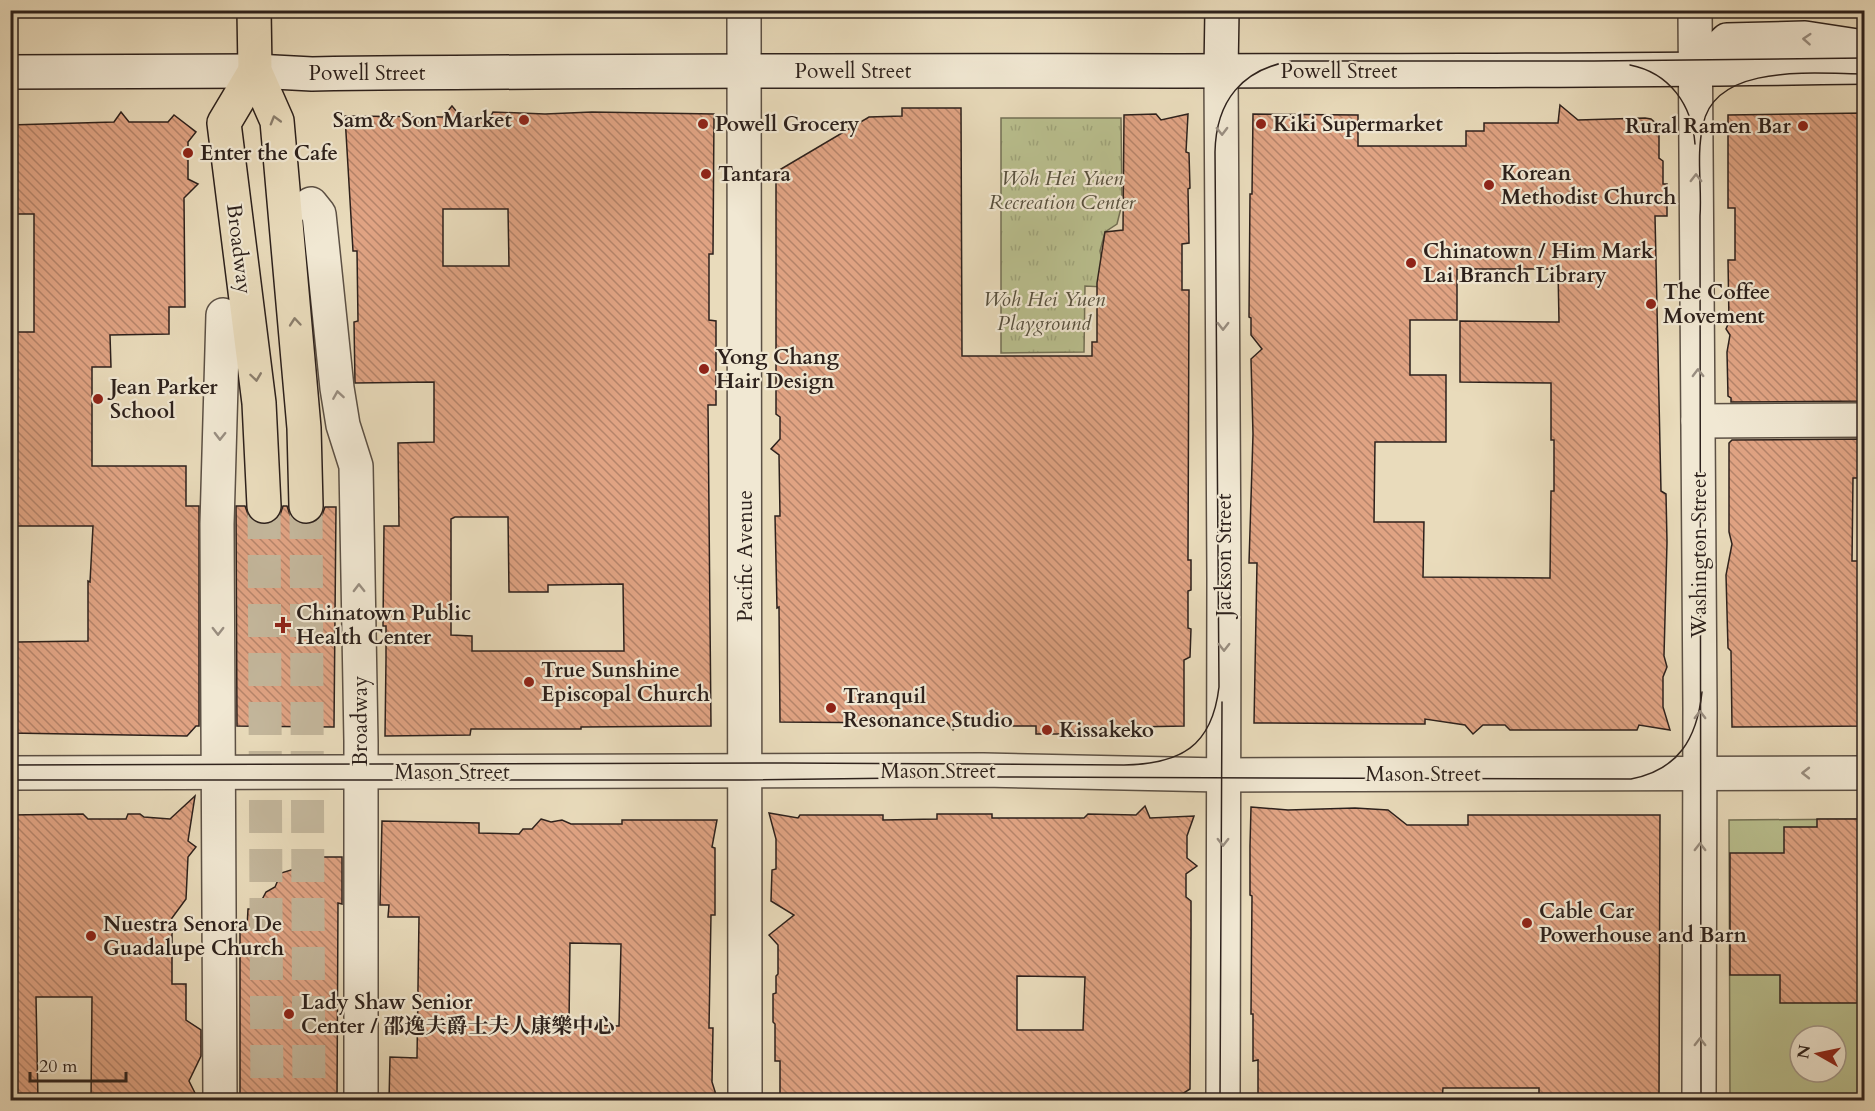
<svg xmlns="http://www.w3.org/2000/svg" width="1875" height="1111" viewBox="0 0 1875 1111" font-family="Cardo,'Noto Serif SC',serif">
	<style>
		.park { fill: url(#park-tufts); stroke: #737055; stroke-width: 1.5 }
		.garden { fill: #b9bf8e; stroke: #737055; stroke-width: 1.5; fill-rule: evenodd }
		.building { fill: url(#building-back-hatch); stroke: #2d211c; stroke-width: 1.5; fill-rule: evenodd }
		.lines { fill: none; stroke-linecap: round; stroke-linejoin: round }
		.primary-tunnel { stroke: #c3b69b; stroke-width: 33; stroke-dasharray: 33 16; stroke-linecap: butt }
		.street-casing { stroke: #5c5044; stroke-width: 36 }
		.secondary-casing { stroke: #2d211c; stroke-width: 36 }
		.primary-casing { stroke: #2d211c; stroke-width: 36 }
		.street { stroke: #f1e8d3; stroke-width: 33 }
		.secondary { stroke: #f1e8d3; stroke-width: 33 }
		.primary { stroke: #e9dbbb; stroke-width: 33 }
		.tram { stroke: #2d211c; stroke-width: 1.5 }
		.oneway { stroke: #998e81 }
		.oneway2 { stroke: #8b7e6c }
		.poi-dot { fill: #8f2418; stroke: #f1e8d3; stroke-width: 2 }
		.labels { text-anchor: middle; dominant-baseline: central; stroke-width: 4.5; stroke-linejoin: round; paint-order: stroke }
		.street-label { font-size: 21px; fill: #2d211c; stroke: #f1e8d3 }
		.poi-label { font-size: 21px; font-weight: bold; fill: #2d211c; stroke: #f1e8d3; text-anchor: start }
		.park-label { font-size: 21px; font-style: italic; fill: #57503e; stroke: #f1e8d3 }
	</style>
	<defs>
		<pattern id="park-tufts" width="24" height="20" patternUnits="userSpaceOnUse" patternTransform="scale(1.5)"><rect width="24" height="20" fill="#b9bf8e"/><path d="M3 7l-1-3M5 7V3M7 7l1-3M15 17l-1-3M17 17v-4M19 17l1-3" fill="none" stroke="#9fa47a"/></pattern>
		<pattern id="building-back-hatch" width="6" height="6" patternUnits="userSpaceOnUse" patternTransform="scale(1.5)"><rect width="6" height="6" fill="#e0a383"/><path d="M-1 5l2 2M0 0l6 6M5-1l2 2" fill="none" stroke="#b6846a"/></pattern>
	</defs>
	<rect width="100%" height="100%" fill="#e9dbbb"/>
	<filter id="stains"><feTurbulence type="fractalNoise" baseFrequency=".00333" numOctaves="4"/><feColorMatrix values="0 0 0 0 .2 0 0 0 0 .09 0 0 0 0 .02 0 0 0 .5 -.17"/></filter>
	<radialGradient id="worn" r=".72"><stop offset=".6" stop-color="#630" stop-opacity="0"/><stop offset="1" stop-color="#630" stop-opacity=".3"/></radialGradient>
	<!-- park -->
	<path class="park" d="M 1001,118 L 1121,118 L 1122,204 L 1117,224 L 1105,232 L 1100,251 L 1103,265 L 1104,287 L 1085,286 L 1084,352 L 1001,353 Z"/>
	<!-- garden -->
	<path class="garden" d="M 1864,819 L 1864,1100 L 1730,1100 L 1729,820 ZM 1800,1036 L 1836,1036 L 1836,1072 L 1800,1072 Z"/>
	<!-- building -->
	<g class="building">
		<path d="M 1560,105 L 1578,120 L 1645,118 L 1651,119 L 1659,126 L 1659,158 L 1663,161 L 1663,184 L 1667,184 L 1667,216 L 1655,216 L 1661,491 L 1666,494 L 1667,542 L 1664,656 L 1667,667 L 1663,677 L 1663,707 L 1670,730 L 1639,725 L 1637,730 L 1510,730 L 1505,725 L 1483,725 L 1473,734 L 1465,725 L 1425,719 L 1425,724 L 1254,723 L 1257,563 L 1249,563 L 1253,434 L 1251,359 L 1262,349 L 1251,335 L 1251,318 L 1249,317 L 1250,194 L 1252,194 L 1253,114 L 1358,115 L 1358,146 L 1466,146 L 1466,131 L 1484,131 L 1484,123 L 1558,123 ZM 1457,269 L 1558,269 L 1559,322 L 1460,321 L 1460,382 L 1551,383 L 1551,440 L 1554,440 L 1554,491 L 1551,491 L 1550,578 L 1423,577 L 1424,522 L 1374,522 L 1375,442 L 1446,442 L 1446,375 L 1410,375 L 1410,320 L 1457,320 Z"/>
		<path d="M 452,106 L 461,117 L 490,118 L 493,112 L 545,114 L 592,112 L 714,114 L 713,254 L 709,254 L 709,320 L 716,321 L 716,405 L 708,405 L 711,726 L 581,727 L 581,729 L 471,729 L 470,735 L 385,736 L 386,659 L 386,626 L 383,626 L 384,526 L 399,526 L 398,443 L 434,442 L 434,382 L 355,383 L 354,322 L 358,321 L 357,251 L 353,251 L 345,116 L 443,117 ZM 443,209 L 508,209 L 509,266 L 443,266 ZM 455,517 L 508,517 L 509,592 L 548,592 L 548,585 L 623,584 L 624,651 L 472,651 L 472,636 L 451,635 L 451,519 Z"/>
		<path d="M 902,108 L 961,108 L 962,356 L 1092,356 L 1092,342 L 1097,342 L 1097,283 L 1105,232 L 1123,230 L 1124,115 L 1156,114 L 1161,120 L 1188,114 L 1186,152 L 1189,153 L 1190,188 L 1188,189 L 1189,243 L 1182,244 L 1182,290 L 1189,290 L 1188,560 L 1191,560 L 1191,590 L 1188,591 L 1188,628 L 1191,629 L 1190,657 L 1184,660 L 1184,726 L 1133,727 L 1133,734 L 1036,734 L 1036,726 L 1003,726 L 1003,718 L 959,720 L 953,730 L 945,720 L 906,720 L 905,723 L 780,722 L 779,607 L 777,608 L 775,516 L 780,516 L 779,455 L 771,449 L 780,439 L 780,417 L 776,414 L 776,172 L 869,117 L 902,116 Z"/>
		<path d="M 121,112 L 129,122 L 168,122 L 174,115 L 196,132 L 188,142 L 188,179 L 198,184 L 184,198 L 185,307 L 169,307 L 169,334 L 110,335 L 111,367 L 92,367 L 92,466 L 186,466 L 186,506 L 199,506 L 199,726 L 196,726 L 187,736 L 10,733 L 10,648 L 17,648 L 17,642 L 88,641 L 88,581 L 90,582 L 93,526 L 10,526 L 10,332 L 34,332 L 34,214 L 10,214 L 10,125 L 114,122 Z"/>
		<path d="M 1864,113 L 1864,401 L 1731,402 L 1731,398 L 1728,396 L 1727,352 L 1730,335 L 1726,329 L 1729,322 L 1728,260 L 1735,260 L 1735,208 L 1728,208 L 1728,115 Z"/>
		<path d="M 1864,439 L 1864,478 L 1853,478 L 1852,561 L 1864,561 L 1864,726 L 1732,727 L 1731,651 L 1728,648 L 1726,575 L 1732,544 L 1729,532 L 1729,443 L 1732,440 Z"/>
		<path d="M 236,506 L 245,506 L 249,517 L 255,522 L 264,525 L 275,521 L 280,515 L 283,506 L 287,506 L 290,515 L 297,522 L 306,525 L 316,522 L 322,515 L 325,507 L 336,507 L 334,727 L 237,726 Z"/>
		<path d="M 195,796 L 188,841 L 196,847 L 188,857 L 186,899 L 172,918 L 172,984 L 186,984 L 186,1020 L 201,1030 L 201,1056 L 189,1081 L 199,1101 L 91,1101 L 92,997 L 36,997 L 38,1101 L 10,1101 L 10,815 L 83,814 L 88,819 L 126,819 L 128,814 L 140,814 L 144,817 L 170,819 Z"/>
		<path d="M 1145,806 L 1150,818 L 1194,816 L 1187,836 L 1187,858 L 1197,866 L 1186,874 L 1186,897 L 1191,901 L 1191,934 L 1190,1089 L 1179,1096 L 1084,1096 L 1084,1098 L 915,1100 L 780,1098 L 780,1061 L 775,1061 L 775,1024 L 773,1022 L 773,994 L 776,993 L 776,976 L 778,974 L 778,945 L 769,935 L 794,915 L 771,901 L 772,870 L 776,869 L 776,839 L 769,813 L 798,818 L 800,815 L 883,815 L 883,820 L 937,819 L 937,814 L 992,814 L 992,818 L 1084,818 L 1088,814 L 1136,815 ZM 1017,976 L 1085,977 L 1083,1030 L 1017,1030 Z"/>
		<path d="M 1251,807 L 1288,810 L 1355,808 L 1388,810 L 1407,825 L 1468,825 L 1468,815 L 1660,815 L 1659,1101 L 1539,1101 L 1539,1088 L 1443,1088 L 1442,1101 L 1258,1101 L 1258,1060 L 1253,1061 L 1253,1014 L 1251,1014 L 1252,896 L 1250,895 L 1250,846 Z"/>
		<path d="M 541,819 L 551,822 L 562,820 L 571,824 L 622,824 L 622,820 L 717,820 L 712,847 L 715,848 L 715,915 L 711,915 L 709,1028 L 713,1028 L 712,1082 L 718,1101 L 389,1101 L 390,1057 L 417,1058 L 419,917 L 388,917 L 389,905 L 380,905 L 382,821 L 479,823 L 479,833 L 519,834 L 523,829 L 532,829 ZM 570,943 L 621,944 L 619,1026 L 569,1025 Z"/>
		<path d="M 1817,819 L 1864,819 L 1864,1003 L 1780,1003 L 1780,975 L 1730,975 L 1730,853 L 1784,853 L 1784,827 L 1817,827 Z"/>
		<path d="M 301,857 L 342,857 L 342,904 L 338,903 L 337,1101 L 240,1101 L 240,928 L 247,928 L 248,909 L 257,909 L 266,892 L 275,887 L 281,873 L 301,867 Z"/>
	</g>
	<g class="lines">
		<!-- primary-tunnel -->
		<g class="primary-tunnel">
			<path d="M 264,506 L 267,1100"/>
			<path d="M 306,506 L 309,1100"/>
		</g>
		<defs>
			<g id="street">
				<path d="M 744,10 L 745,1100"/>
				<path d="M 1695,10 L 1700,708 L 1699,1100"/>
				<path d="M 1221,72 L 1224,578 L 1223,1100"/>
				<path d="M 311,204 L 319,214 L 337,388 L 343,425 L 356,466 L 361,741 L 361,1100"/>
				<path d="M 1698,421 L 1864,420"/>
				<path d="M 10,773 L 983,770 L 1221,775 L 1864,773"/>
				<path d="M 220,1100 L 217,524 L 223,315"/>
			</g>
			<g id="secondary">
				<path d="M 1696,70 L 1727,40 L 1805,38 L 1864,47"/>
				<path d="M 10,72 L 255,71 L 312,74 C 829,67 1347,75 1864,67"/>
				<path d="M 1221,72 L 1222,10"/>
			</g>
			<g id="primary">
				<path d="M 254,10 L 255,71 L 277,121 L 304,428 L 306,506"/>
				<path d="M 255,71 L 224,123 L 259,403 L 264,506"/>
			</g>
		</defs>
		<!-- street casing -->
		<use href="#street" class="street-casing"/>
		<!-- secondary casing -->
		<use href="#secondary" class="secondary-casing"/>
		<!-- primary casing -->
		<use href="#primary" class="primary-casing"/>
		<!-- street -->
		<use href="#street" class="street"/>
		<!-- secondary -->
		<use href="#secondary" class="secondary"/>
		<!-- primary -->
		<use href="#primary" class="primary"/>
		<!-- tram -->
		<g class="tram">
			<path d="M 1630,65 C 1670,73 1692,105 1695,144"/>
			<path d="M 10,765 L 786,763 L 1124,765 C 1180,764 1212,747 1219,687 L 1215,152 C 1216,101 1242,69 1292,61 L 1594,61 L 1864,58"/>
			<path d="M 10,780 L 745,780 L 985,777 L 1631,779 C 1678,770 1697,739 1702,692"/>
			<path d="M 1220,1100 L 1222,702"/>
			<path d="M 1701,1100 L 1700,216 C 1702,186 1696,155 1703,125 C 1715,62 1817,74 1864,74"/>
		</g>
	</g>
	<!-- one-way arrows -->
	<defs><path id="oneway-chevron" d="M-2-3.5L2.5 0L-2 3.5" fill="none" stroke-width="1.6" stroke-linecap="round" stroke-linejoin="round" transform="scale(1.5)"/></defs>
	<g class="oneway">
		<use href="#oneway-chevron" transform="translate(1807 39) rotate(-176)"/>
		<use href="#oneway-chevron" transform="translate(1222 131) rotate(89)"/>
		<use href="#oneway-chevron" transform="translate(1696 178) rotate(-90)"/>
		<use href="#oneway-chevron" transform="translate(1223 326) rotate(90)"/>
		<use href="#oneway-chevron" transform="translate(1698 373) rotate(-91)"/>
		<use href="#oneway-chevron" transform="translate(338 395) rotate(-99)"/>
		<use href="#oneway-chevron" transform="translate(220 436) rotate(91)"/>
		<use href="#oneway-chevron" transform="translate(359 588) rotate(-91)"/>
		<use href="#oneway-chevron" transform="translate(218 631) rotate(90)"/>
		<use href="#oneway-chevron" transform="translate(1224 647) rotate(90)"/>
		<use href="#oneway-chevron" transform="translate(1700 715) rotate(-90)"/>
		<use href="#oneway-chevron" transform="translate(1806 773) rotate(-180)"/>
		<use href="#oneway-chevron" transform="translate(1223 842) rotate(90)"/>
		<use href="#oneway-chevron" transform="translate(1700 847) rotate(-90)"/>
		<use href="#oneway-chevron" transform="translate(1700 1042) rotate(-90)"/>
	</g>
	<g class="oneway2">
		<use href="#oneway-chevron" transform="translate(275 120) rotate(-106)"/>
		<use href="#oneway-chevron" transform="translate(295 322) rotate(-95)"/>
		<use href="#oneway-chevron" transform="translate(256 377) rotate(82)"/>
	</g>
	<!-- markers -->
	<g class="poi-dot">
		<circle cx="524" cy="120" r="6"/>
		<circle cx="703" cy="124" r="6"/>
		<circle cx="1261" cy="124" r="6"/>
		<circle cx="1803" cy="126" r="6"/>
		<circle cx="188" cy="153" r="6"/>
		<circle cx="706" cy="174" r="6"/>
		<circle cx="1489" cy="185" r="6"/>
		<circle cx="1411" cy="263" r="6"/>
		<circle cx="1651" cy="304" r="6"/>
		<circle cx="704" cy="369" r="6"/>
		<circle cx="98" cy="399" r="6"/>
		<path d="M280 616h6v6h6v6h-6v6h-6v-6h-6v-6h6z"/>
		<circle cx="529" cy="682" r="6"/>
		<circle cx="831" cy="708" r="6"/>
		<circle cx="1047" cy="730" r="6"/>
		<circle cx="1527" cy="923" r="6"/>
		<circle cx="91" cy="936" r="6"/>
		<circle cx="289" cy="1014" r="6"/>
	</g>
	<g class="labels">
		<!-- street labels -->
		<g class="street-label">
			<text x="853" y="71">Powell Street</text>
			<text x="1339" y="71">Powell Street</text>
			<text x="367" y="73">Powell Street</text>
			<text transform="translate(239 249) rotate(83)">Broadway</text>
			<text transform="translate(1224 555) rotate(-90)">Jackson Street</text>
			<text transform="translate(1699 555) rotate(-90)">Washington Street</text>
			<text transform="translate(745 556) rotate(-90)">Pacific Avenue</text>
			<text transform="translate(360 721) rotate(-90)">Broadway</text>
			<text x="938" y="771">Mason Street</text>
			<text x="452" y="772">Mason Street</text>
			<text x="1423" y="774">Mason Street</text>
		</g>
		<!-- poi labels -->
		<g class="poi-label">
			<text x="512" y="120" text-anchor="end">Sam &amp; Son Market</text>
			<text x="715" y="124">Powell Grocery</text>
			<text x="1273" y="124">Kiki Supermarket</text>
			<text x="1791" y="126" text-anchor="end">Rural Ramen Bar</text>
			<text x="200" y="153">Enter the Cafe</text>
			<text x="1501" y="173">Korean<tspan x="1501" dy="24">Methodist Church</tspan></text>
			<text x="718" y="174">Tantara</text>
			<text x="1423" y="251">Chinatown / Him Mark<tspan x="1423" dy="24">Lai Branch Library</tspan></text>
			<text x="1663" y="292">The Coffee<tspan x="1663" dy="24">Movement</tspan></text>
			<text x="716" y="357">Yong Chang<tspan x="716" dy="24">Hair Design</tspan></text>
			<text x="110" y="387">Jean Parker<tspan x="110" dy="24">School</tspan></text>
			<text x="296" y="613">Chinatown Public<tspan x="296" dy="24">Health Center</tspan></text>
			<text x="541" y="670">True Sunshine<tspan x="541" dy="24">Episcopal Church</tspan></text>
			<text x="843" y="696">Tranquil<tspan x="843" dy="24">Resonance Studio</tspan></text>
			<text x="1059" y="730">Kissakeko</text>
			<text x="1539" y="911">Cable Car<tspan x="1539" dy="24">Powerhouse and Barn</tspan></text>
			<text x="103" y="924">Nuestra Senora De<tspan x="103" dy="24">Guadalupe Church</tspan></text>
			<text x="301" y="1002">Lady Shaw Senior<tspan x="301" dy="24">Center / 邵逸夫爵士夫人康樂中心</tspan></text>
		</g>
		<!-- park labels -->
		<g class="park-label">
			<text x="1062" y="178">Woh Hei Yuen<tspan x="1062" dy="24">Recreation Center</tspan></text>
			<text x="1044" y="299">Woh Hei Yuen<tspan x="1044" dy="24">Playground</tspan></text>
		</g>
	</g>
	<!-- margin -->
	<rect width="1875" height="1111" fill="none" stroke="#e9dbbb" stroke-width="36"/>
	<rect x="12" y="12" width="1851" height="1087" fill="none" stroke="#2d211c" stroke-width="3"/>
	<rect x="18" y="18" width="1839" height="1075" fill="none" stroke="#2d211c" stroke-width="1.5"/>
	<!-- north arrow -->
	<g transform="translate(1818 1054) rotate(279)"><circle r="28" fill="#f1e8d3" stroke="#a3988a" stroke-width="1.5"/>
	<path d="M0-4.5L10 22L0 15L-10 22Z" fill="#8f2418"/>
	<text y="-9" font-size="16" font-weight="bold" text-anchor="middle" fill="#2d211c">N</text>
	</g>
	<!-- scale -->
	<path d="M30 1072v9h96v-9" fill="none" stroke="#2d211c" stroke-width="3"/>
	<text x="39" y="1072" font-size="18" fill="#2d211c" stroke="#f1e8d3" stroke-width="4.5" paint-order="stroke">20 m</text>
	<rect width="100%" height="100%" filter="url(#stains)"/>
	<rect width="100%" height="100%" fill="url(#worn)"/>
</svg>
